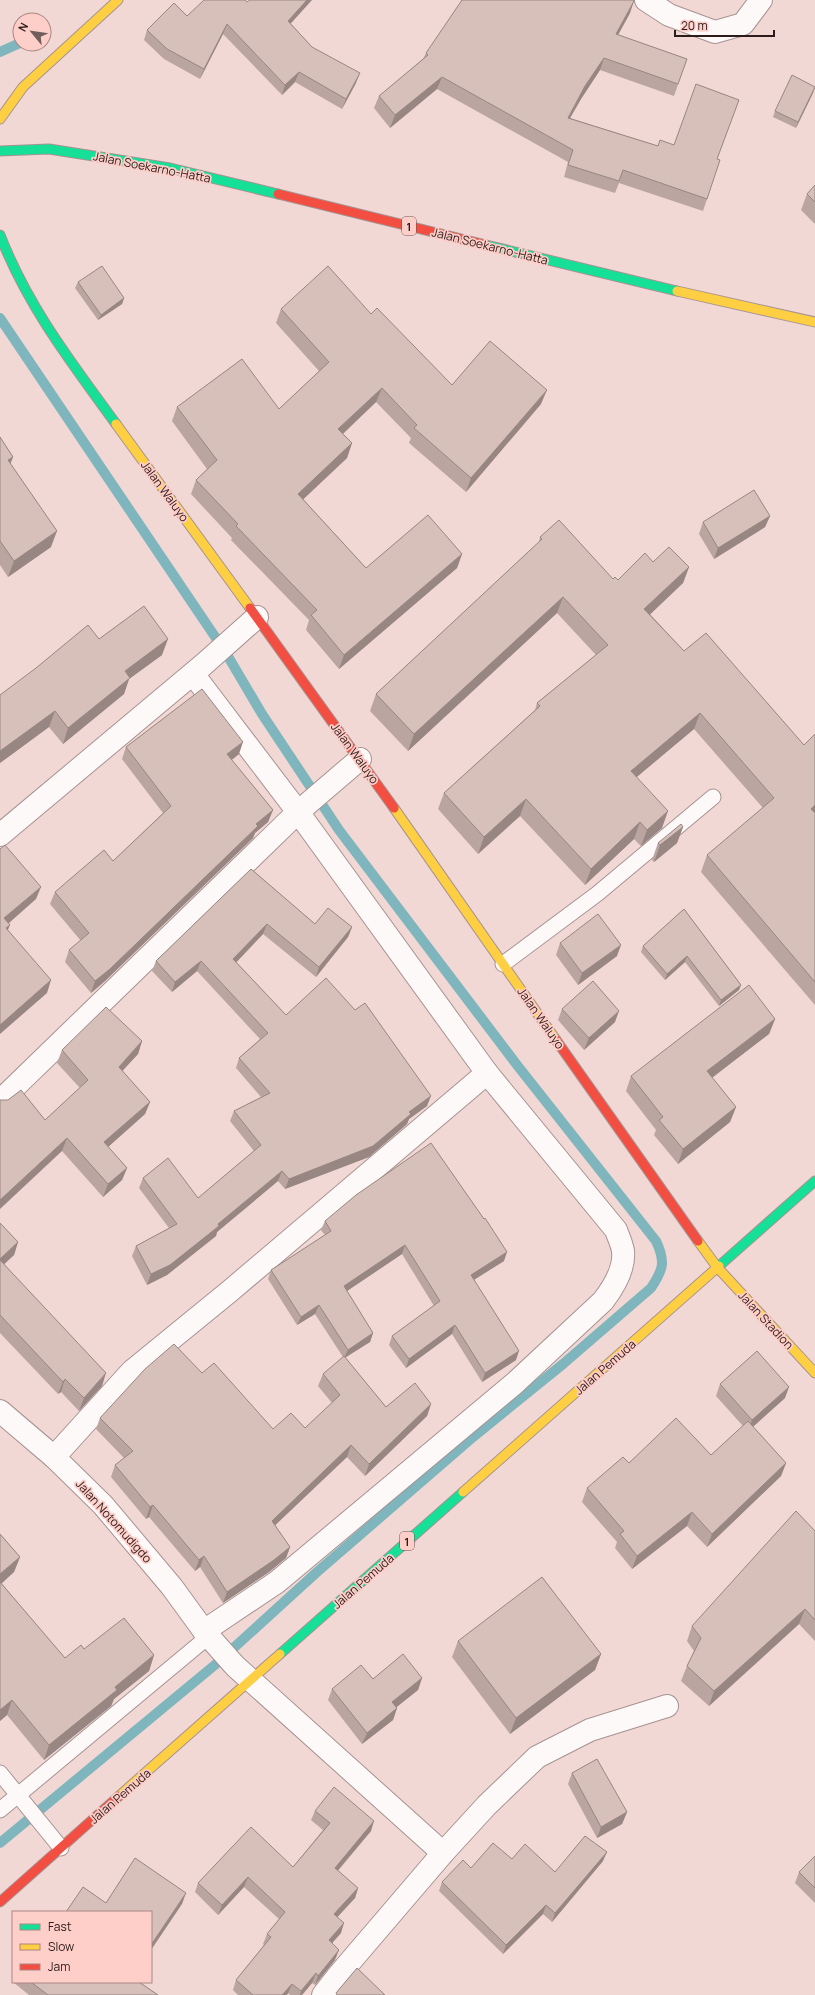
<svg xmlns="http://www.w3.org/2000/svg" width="815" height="1995" viewBox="0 0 815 1995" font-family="Manrope,sans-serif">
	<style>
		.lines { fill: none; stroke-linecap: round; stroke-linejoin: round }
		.stream { stroke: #7fb5bc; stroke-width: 10 }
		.lane-casing { stroke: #a69391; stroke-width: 17 }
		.street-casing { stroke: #a69391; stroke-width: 24 }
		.fast-casing { stroke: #a69391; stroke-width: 11 }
		.slow-casing { stroke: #a69391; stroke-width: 11 }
		.jam-casing { stroke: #a69391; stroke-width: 11 }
		.lane { stroke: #fdf9f9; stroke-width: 15 }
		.street { stroke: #fdf9f9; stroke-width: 22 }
		.fast { stroke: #16e098; stroke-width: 9 }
		.slow { stroke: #ffcf43; stroke-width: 9 }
		.jam { stroke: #f24e42; stroke-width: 9 }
		.wall { fill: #baa5a0 }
		.shaded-wall { fill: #978682 }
		.building { fill: #d8c0ba; stroke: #978682 }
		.labels { text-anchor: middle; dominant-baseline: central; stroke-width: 3.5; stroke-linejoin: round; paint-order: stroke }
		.shield { fill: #fecec9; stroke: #6b514e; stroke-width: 1 }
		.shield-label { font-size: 11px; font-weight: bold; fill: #2c1b19 }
		.street-label { font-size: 12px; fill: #2c1b19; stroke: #fecec9 }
	</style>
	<rect width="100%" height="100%" fill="#f2d8d5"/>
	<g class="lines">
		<!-- stream -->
		<g class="stream">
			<path d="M 0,52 L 20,43"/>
			<path d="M 0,318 L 226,653 L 262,714 L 339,830 L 517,1065 L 656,1241 C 666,1262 663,1270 651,1288 L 563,1364 L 473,1437 L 317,1572 L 216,1664 L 0,1843"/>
		</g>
		<defs>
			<g id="lane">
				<path d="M 503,964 L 597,894 L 713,797"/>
				<path d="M 0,1773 L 61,1848"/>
				<path d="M 0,1810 L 209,1636"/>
			</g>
			<g id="street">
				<path d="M 646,0 L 669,15 L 715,32 L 743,24 L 761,0"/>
				<path d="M 193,674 L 298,812 L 487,1073 L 616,1230 C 618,1236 622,1244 623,1251 C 625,1269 613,1288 603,1301 L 515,1383 L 277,1582 L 204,1631"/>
				<path d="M 0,835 L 203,665 L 257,617"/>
				<path d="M 0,1101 L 298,812 L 360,759"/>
				<path d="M 0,1411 L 54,1457 L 103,1505 L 172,1587 L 204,1631 L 235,1666 L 443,1853"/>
				<path d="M 54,1457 L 132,1371 L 230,1291 L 487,1073"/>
				<path d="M 323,1995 L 337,1977 L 443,1853 L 487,1805 L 537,1757 L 590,1730 L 667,1706"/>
			</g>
			<g id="fast">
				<path d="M 0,151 L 49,149 L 170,168 L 278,194"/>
				<path d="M 0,235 C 28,307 71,362 116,424"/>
				<path d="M 486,245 L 677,291"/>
				<path d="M 719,1266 L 815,1181"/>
				<path d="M 280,1654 L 463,1492"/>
			</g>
			<g id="slow">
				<path d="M 0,119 L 23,87 L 118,0"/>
				<path d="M 677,291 L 815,322"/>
				<path d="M 116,424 L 250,608"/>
				<path d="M 394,808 L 556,1040"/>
				<path d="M 698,1241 L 717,1267 L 815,1373"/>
				<path d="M 463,1492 L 719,1266"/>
				<path d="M 119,1796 L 280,1654"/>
			</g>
			<g id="jam">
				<path d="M 278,194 L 486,245"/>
				<path d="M 250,608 L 394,808"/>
				<path d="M 556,1040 L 698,1241"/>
				<path d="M 0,1902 L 119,1796"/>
			</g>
		</defs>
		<!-- lane casing -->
		<use href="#lane" class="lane-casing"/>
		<!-- street casing -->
		<use href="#street" class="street-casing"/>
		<!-- fast casing -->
		<use href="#fast" class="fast-casing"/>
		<!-- slow casing -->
		<use href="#slow" class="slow-casing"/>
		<!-- jam casing -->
		<use href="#jam" class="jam-casing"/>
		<!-- lane -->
		<use href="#lane" class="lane"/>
		<!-- street -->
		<use href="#street" class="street"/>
		<!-- fast -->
		<use href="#fast" class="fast"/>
		<!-- slow -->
		<use href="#slow" class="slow"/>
		<!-- jam -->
		<use href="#jam" class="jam"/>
	</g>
	<!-- wall -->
	<g class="wall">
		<path d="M 247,2 L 291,24 L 312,47 L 356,83 L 342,109 L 295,82 L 282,95 L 223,34 L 200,79 L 164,59 L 144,40 L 147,30 L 187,16 Z"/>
		<path d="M 630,13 L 618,35 L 687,59 L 674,96 L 600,70 L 581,99 L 570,118 L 658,146 L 717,159 L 707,199 L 703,211 L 619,183 L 615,193 L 564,177 L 568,162 L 437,89 L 390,128 L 374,108 L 379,96 L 423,59 L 426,53 Z"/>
		<path d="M 815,87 L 813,93 L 796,128 L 773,117 L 775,111 Z"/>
		<path d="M 815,185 L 815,224 L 801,210 L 807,194 Z"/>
		<path d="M 78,282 L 124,298 L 122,304 L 98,320 L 75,288 Z"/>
		<path d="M 281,309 L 371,314 L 452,385 L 541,404 L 466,492 L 409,443 L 411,438 L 376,402 L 343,434 L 352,443 L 347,458 L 303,499 L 366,568 L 462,554 L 457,568 L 339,669 L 306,630 L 309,620 L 231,540 L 232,538 L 191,494 L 196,480 L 207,469 L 172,421 L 177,407 L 279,409 L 319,371 L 276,323 Z"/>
		<path d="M 0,437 L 13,457 L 10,463 L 51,547 L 8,577 L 0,565 Z"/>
		<path d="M 770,516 L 765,527 L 714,559 L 699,534 L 703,522 Z"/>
		<path d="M 540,537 L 613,579 L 618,580 L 653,562 L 689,567 L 683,583 L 650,614 L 684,651 L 804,745 L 815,734 L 815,1005 L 701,872 L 707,855 L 763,808 L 694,729 L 636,777 L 662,828 L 641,846 L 634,839 L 585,885 L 520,816 L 478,854 L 438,809 L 444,793 L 535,710 L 537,703 L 596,655 L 557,613 L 408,751 L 370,711 L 376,694 L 539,542 Z"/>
		<path d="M 99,639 L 162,655 L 129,679 L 124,694 L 63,744 L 49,727 L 0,763 L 0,695 Z"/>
		<path d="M 126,747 L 239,754 L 231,760 L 273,810 L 268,822 L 255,833 L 253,838 L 105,981 L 91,993 L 65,962 L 69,950 L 81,941 L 50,904 L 55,892 L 113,861 L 163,813 L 122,759 Z"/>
		<path d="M 683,827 L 677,843 L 654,862 L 652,860 L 658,843 Z"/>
		<path d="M 251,869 L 315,924 L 352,927 L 348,937 L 316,977 L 263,934 L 236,962 L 286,1015 L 427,1106 L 409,1119 L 407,1124 L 369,1157 L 285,1189 L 278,1181 L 217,1232 L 216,1236 L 167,1275 L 147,1285 L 132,1256 L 136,1246 L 169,1228 L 139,1188 L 143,1178 L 198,1198 L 254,1151 L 230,1121 L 234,1111 L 261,1097 L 236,1068 L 239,1058 L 260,1039 L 197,971 L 172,992 L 152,971 L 156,961 Z"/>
		<path d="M 684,909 L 741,985 L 739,990 L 719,1006 L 685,962 L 665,980 L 641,952 L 643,946 Z"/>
		<path d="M 560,943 L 617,956 L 578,985 L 556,955 Z"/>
		<path d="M 562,1009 L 615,1022 L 584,1050 L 558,1020 Z"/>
		<path d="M 775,1019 L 769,1034 L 712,1078 L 736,1107 L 730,1122 L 678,1164 L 654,1135 L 656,1130 L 626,1091 L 631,1076 Z"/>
		<path d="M 142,1041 L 138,1054 L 122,1071 L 150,1102 L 145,1114 L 108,1147 L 127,1168 L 122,1180 L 103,1197 L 62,1151 L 45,1120 L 80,1088 L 57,1063 L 62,1050 Z"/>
		<path d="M 325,1221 L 504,1261 L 474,1280 L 516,1360 L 482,1382 L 452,1334 L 406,1368 L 389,1345 L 392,1336 L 434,1306 L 402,1254 L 347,1291 L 373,1333 L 370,1342 L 345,1358 L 386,1407 L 431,1404 L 427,1416 L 365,1476 L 347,1457 L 275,1525 L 290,1547 L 286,1558 L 269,1572 L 223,1603 L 200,1567 L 195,1571 L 149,1517 L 146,1519 L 111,1477 L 115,1465 L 124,1458 L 96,1429 L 100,1418 L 202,1373 L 273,1429 L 305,1428 L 332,1403 L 318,1386 L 323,1374 L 343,1357 L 315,1314 L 297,1325 L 268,1279 L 271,1270 L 325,1235 L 321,1230 Z"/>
		<path d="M 0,1223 L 18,1242 L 14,1255 L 4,1264 L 102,1386 L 79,1411 L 61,1392 L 58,1394 L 0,1333 Z"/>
		<path d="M 720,1384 L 785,1398 L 753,1427 L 786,1463 L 781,1476 L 707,1547 L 687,1526 L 632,1569 L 615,1548 L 617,1542 L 582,1502 L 587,1488 L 629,1463 L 711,1455 L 743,1426 L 716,1396 Z"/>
		<path d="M 815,1531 L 815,1641 L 799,1624 L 709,1706 L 681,1681 L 687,1666 L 694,1651 L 687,1641 L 692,1626 Z"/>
		<path d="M 0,1534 L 20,1557 L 14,1572 L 1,1583 L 65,1658 L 84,1649 L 154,1655 L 149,1671 L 114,1699 L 111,1706 L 44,1760 L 7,1715 L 0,1721 Z"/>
		<path d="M 458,1641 L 601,1654 L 595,1670 L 510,1734 L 452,1657 Z"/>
		<path d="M 422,1678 L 418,1690 L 396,1707 L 397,1708 L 393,1720 L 362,1744 L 328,1700 L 332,1689 L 373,1679 Z"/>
		<path d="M 572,1773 L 627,1812 L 622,1824 L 597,1838 L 568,1784 Z"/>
		<path d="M 315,1811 L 371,1831 L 338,1871 L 358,1888 L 355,1898 L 337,1917 L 341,1933 L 332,1943 L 335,1960 L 315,1985 L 312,1983 L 302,1995 L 290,1995 L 288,1993 L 287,1995 L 238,1995 L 233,1990 L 236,1980 L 264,1945 L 263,1944 L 267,1934 L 279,1919 L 244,1887 L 218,1915 L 195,1892 L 198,1883 L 293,1867 L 323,1830 L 311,1820 Z"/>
		<path d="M 815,1856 L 815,1903 L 795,1883 L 799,1872 Z"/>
		<path d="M 512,1859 L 555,1872 L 603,1861 L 552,1922 L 543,1914 L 503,1954 L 439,1891 L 442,1882 L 471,1868 Z"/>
		<path d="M 13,1982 L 139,1982 L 158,1995 L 29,1995 Z"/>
	</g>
	<!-- shaded-wall -->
	<g class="shaded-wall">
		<path d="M 307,0 L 312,0 L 284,31 L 288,21 Z"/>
		<path d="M 634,1 L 630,13 L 612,46 L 616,34 Z"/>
		<path d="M 227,24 L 223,34 L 200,79 L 204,69 Z"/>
		<path d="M 604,58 L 600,70 L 581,99 L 563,130 L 568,118 L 585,86 Z"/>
		<path d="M 299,72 L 295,82 L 282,95 L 285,85 Z"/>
		<path d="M 360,73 L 356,83 L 342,109 L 346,99 Z"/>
		<path d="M 442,77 L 437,89 L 390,128 L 395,115 Z"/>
		<path d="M 815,87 L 813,93 L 796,128 L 798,122 Z"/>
		<path d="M 124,298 L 122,304 L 98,320 L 101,315 Z"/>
		<path d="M 382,388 L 376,402 L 333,443 L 338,429 Z"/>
		<path d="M 547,390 L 541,404 L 466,492 L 471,478 Z"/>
		<path d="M 352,443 L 347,458 L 293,509 L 298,494 Z"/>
		<path d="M 13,457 L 7,473 L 8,460 Z"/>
		<path d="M 770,516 L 765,527 L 714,559 L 718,548 Z"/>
		<path d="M 57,531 L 51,547 L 8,577 L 14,561 Z"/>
		<path d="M 462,554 L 457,568 L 339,669 L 344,655 Z"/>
		<path d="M 689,567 L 683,583 L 639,625 L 644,609 Z"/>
		<path d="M 563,597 L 557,613 L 408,751 L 414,734 Z"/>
		<path d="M 168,639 L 162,655 L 129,679 L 124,694 L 63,744 L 68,728 L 125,671 Z"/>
		<path d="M 55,711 L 49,727 L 0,763 L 0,751 Z"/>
		<path d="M 700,713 L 694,729 L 625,787 L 631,771 Z"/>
		<path d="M 243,742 L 239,754 L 223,767 L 227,754 Z"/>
		<path d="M 526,799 L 520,816 L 478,854 L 484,837 Z"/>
		<path d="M 815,805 L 815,817 L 811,809 Z"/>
		<path d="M 273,810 L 268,822 L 255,833 L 253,838 L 105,981 L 91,993 L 95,981 L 256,824 Z"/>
		<path d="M 668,811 L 662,828 L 641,846 L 647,830 Z"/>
		<path d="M 640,822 L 634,839 L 585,885 L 591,869 Z"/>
		<path d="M 683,827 L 677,843 L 654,862 L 660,845 Z"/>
		<path d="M 41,887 L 36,899 L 0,931 L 4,918 Z"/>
		<path d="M 267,924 L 263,934 L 230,969 L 233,959 Z"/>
		<path d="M 10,925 L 5,937 L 6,928 Z"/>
		<path d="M 352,927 L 348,937 L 316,977 L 319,967 Z"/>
		<path d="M 621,945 L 617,956 L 578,985 L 582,973 Z"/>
		<path d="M 687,956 L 685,962 L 665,980 L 667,974 Z"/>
		<path d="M 201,961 L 197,971 L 172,992 L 175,982 Z"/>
		<path d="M 51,980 L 47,993 L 0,1034 L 0,1025 Z"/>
		<path d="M 741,985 L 739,990 L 719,1006 L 721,1000 Z"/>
		<path d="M 619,1011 L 615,1022 L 584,1050 L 589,1038 Z"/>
		<path d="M 775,1019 L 769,1034 L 701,1086 L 707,1071 Z"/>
		<path d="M 142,1041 L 138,1054 L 114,1080 L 119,1067 Z"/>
		<path d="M 431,1096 L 427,1106 L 409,1119 L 407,1124 L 369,1157 L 285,1189 L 289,1179 L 409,1112 Z"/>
		<path d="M 150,1102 L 145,1114 L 99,1155 L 104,1142 Z"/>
		<path d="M 736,1107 L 730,1122 L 678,1164 L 683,1149 Z"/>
		<path d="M 67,1138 L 62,1151 L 0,1209 L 0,1200 Z"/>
		<path d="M 127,1168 L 122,1180 L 103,1197 L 108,1184 Z"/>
		<path d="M 282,1171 L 278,1181 L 217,1232 L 216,1236 L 167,1275 L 147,1285 L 151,1274 L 218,1224 Z"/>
		<path d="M 18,1242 L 14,1255 L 0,1268 L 0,1259 Z"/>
		<path d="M 405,1245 L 402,1254 L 341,1295 L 344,1286 Z"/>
		<path d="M 507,1252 L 504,1261 L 467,1284 L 471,1275 Z"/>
		<path d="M 319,1305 L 315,1314 L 297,1325 L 301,1317 Z"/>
		<path d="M 455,1325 L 452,1334 L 406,1368 L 409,1359 Z"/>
		<path d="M 373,1333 L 370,1342 L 344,1358 L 348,1350 Z"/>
		<path d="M 519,1351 L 516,1360 L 482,1382 L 485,1373 Z"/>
		<path d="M 106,1373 L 102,1386 L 79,1411 L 84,1398 Z"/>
		<path d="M 65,1379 L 61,1392 L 58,1394 L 63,1382 Z"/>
		<path d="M 789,1387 L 785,1398 L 748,1431 L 752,1420 Z"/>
		<path d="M 431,1404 L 427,1416 L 365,1476 L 369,1464 Z"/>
		<path d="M 351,1445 L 347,1457 L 268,1532 L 272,1521 Z"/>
		<path d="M 786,1463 L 781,1476 L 707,1547 L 712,1534 Z"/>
		<path d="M 153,1505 L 149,1517 L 146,1519 L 150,1507 Z"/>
		<path d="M 692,1512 L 687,1526 L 632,1569 L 637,1556 Z"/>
		<path d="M 290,1547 L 286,1558 L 269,1572 L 223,1603 L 227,1592 Z"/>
		<path d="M 204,1556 L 200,1567 L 195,1571 L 199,1560 Z"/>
		<path d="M 20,1557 L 14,1572 L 0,1585 L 0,1574 Z"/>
		<path d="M 805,1609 L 799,1624 L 709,1706 L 714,1691 Z"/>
		<path d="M 601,1654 L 595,1670 L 510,1734 L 516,1718 Z"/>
		<path d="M 154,1655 L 149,1671 L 114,1699 L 111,1706 L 44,1760 L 49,1745 L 115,1687 Z"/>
		<path d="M 422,1678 L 418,1690 L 388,1714 L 392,1702 Z"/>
		<path d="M 12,1700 L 7,1715 L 0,1721 L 0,1710 Z"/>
		<path d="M 397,1708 L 393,1720 L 362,1744 L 367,1733 Z"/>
		<path d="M 627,1812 L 622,1824 L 597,1838 L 601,1827 Z"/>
		<path d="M 374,1821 L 371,1831 L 331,1878 L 335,1868 Z"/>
		<path d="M 607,1852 L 603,1861 L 552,1922 L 555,1913 Z"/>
		<path d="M 248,1877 L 244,1887 L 218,1915 L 222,1905 Z"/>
		<path d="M 358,1888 L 355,1898 L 331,1924 L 334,1914 Z"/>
		<path d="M 186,1893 L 182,1904 L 151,1950 L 151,1945 Z"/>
		<path d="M 546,1905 L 543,1914 L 503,1954 L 506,1945 Z"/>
		<path d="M 344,1923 L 341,1933 L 326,1950 L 329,1940 Z"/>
		<path d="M 339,1950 L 335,1960 L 315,1985 L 318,1976 Z"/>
		<path d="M 316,1973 L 312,1983 L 302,1995 L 300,1995 L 301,1991 Z"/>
		<path d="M 292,1984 L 288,1993 L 287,1995 L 282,1995 Z"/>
	</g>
	<!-- building -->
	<g class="building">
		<path d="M 204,0 L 245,0 L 247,2 L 250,0 L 307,0 L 288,21 L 312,47 L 360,73 L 346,99 L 299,72 L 285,85 L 227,24 L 204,69 L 167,49 L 147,30 L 174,3 L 187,16 Z"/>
		<path d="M 462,0 L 633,0 L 634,1 L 616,34 L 687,59 L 678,84 L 604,58 L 585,86 L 568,118 L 658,146 L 660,140 L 674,145 L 696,84 L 739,100 L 717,159 L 720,160 L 707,199 L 623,170 L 619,181 L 568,165 L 573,150 L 442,77 L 395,115 L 379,96 L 428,55 L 426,53 Z"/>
		<path d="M 792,75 L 815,87 L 798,122 L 775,111 Z"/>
		<path d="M 815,185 L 815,202 L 807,194 Z"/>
		<path d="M 102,266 L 124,298 L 101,315 L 78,282 Z"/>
		<path d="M 328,266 L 371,314 L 377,308 L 452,385 L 490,341 L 547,390 L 471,478 L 414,428 L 417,425 L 382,388 L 338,429 L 352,443 L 298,494 L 366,568 L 428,515 L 462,554 L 344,655 L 311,615 L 317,610 L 236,526 L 238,524 L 196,480 L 217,460 L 177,407 L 242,359 L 279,409 L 329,362 L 281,309 Z"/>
		<path d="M 0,437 L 13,457 L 8,460 L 57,531 L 14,561 L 0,541 Z"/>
		<path d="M 754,490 L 770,516 L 718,548 L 703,522 Z"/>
		<path d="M 559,520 L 613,579 L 615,577 L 618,580 L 645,553 L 653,562 L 669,547 L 689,567 L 644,609 L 684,651 L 706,633 L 804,745 L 815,734 L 815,805 L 811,809 L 815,813 L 815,982 L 707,855 L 774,798 L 700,713 L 631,771 L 668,811 L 647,830 L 640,822 L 591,869 L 526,799 L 484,837 L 444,793 L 540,706 L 537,703 L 608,645 L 563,597 L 414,734 L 376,694 L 542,539 L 540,537 Z"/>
		<path d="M 144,606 L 168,639 L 125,671 L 130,678 L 68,728 L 55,711 L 0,751 L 0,695 L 36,668 L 88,625 L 99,639 Z"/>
		<path d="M 202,689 L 243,742 L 227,754 L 273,810 L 256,824 L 258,826 L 110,969 L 95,981 L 69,950 L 89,933 L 55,892 L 104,850 L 113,861 L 171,806 L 126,747 Z"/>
		<path d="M 681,824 L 683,827 L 660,845 L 658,843 Z"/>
		<path d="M 5,845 L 41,887 L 4,918 L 10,925 L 6,928 L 51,980 L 0,1025 L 0,849 Z"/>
		<path d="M 251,869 L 315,924 L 328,908 L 352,927 L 319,967 L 267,924 L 233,959 L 286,1015 L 326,978 L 355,1010 L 365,1003 L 431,1096 L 409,1112 L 411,1114 L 373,1146 L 289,1179 L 282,1171 L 218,1224 L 219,1226 L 170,1265 L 151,1274 L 136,1246 L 177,1224 L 143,1178 L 168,1158 L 198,1198 L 261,1145 L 234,1111 L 270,1093 L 239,1058 L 268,1033 L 201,961 L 175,982 L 156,961 Z"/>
		<path d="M 684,909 L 741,985 L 721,1000 L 687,956 L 667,974 L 643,946 Z"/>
		<path d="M 598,914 L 621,945 L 582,973 L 560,943 Z"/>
		<path d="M 593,981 L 619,1011 L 589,1038 L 562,1009 Z"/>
		<path d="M 749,985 L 775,1019 L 707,1071 L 736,1107 L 683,1149 L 659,1120 L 663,1117 L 631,1076 Z"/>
		<path d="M 106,1007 L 142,1041 L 119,1067 L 150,1102 L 104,1142 L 127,1168 L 108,1184 L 67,1138 L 0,1200 L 0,1100 L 8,1100 L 21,1090 L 45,1120 L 88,1080 L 62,1050 Z"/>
		<path d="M 431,1143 L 484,1219 L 485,1218 L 507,1252 L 471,1275 L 519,1351 L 485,1373 L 455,1325 L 409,1359 L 392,1336 L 440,1301 L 405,1245 L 344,1286 L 373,1333 L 348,1350 L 319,1305 L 301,1317 L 271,1270 L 331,1231 L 325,1221 L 356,1195 Z"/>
		<path d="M 0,1223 L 18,1242 L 0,1259 Z"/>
		<path d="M 0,1260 L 106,1373 L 84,1398 L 65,1379 L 63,1382 L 0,1315 Z"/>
		<path d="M 174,1344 L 202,1373 L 214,1363 L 273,1429 L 291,1413 L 305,1428 L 340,1395 L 323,1374 L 344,1356 L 386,1407 L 415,1383 L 431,1404 L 369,1464 L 351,1445 L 272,1521 L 290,1547 L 274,1560 L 227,1592 L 204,1556 L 199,1560 L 153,1505 L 150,1507 L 115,1465 L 133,1451 L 100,1418 L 145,1369 Z"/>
		<path d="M 757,1351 L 789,1387 L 752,1420 L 720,1384 Z"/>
		<path d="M 676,1418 L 711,1455 L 748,1421 L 786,1463 L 712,1534 L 692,1512 L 637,1556 L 620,1534 L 624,1531 L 587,1488 L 623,1457 L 629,1463 Z"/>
		<path d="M 796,1511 L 815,1531 L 815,1620 L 805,1609 L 714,1691 L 687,1666 L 701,1638 L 692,1626 Z"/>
		<path d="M 0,1534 L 20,1557 L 0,1574 Z"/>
		<path d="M 542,1577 L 601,1654 L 516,1718 L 458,1641 Z"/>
		<path d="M 0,1582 L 65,1658 L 81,1645 L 84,1649 L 124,1618 L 154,1655 L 115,1687 L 117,1690 L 49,1745 L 12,1700 L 0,1710 Z"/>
		<path d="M 403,1654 L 422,1678 L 392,1702 L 397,1708 L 367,1733 L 332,1689 L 361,1665 L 373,1679 Z"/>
		<path d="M 597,1759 L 627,1812 L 601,1827 L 572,1773 Z"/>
		<path d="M 334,1787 L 374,1821 L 335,1868 L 358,1888 L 334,1914 L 344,1923 L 329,1940 L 339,1950 L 318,1976 L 316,1973 L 301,1991 L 292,1984 L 282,1995 L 253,1995 L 236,1980 L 271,1937 L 267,1934 L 285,1912 L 248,1877 L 222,1905 L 198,1883 L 251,1827 L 293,1867 L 330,1823 L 315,1811 Z"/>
		<path d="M 585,1836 L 607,1852 L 555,1913 L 546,1905 L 506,1945 L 442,1882 L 463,1860 L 471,1868 L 493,1843 L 512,1859 L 525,1844 L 555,1872 Z"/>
		<path d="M 815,1856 L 815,1888 L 799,1872 Z"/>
		<path d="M 135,1858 L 186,1893 L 151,1945 L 151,1912 L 66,1912 L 83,1887 L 106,1903 Z"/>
		<path d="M 357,1968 L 385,1995 L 337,1995 L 336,1993 Z"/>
		<path d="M 31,1982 L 139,1982 L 158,1995 L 48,1995 Z"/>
	</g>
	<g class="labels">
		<!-- shield labels -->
		<g class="shield">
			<rect x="402" y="217" width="14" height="18" rx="3"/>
			<rect x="400" y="1532" width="14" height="18" rx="3"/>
		</g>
		<g class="shield-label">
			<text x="409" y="226">1</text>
			<text x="407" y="1541">1</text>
		</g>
		<!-- street labels -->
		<g class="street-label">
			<text transform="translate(152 167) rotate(11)">Jalan Soekarno-Hatta</text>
			<text transform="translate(490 246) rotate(14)">Jalan Soekarno-Hatta</text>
			<text transform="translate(165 491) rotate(54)">Jalan Waluyo</text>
			<text transform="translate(355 753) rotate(54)">Jalan Waluyo</text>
			<text transform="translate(541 1018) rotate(55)">Jalan Waluyo</text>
			<text transform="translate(766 1320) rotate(47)">Jalan Stadion</text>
			<text transform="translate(605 1367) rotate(-41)">Jalan Pemuda</text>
			<text transform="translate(114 1521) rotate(48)">Jalan Notomudigdo</text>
			<text transform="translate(363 1581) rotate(-41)">Jalan Pemuda</text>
			<text transform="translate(120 1796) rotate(-41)">Jalan Pemuda</text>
		</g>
	</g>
	<!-- legend -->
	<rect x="12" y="1911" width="140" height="72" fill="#fecec9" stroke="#aa8683"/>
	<rect x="20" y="1924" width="20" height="6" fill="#16e098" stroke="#aa8683"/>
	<text x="48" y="1931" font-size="12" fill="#2c1b19">Fast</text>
	<rect x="20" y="1944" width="20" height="6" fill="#ffcf43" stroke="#aa8683"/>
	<text x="48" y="1951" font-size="12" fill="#2c1b19">Slow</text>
	<rect x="20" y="1964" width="20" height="6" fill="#f24e42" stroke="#aa8683"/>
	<text x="48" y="1971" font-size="12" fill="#2c1b19">Jam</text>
	<!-- north arrow -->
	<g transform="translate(32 32) rotate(299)"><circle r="19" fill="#fecec9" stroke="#aa8683"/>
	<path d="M0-3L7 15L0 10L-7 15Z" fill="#715d5b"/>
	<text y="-6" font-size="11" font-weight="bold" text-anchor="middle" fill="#2c1b19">N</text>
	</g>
	<!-- scale -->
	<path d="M675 30v6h99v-6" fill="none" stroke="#2c1b19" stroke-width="2"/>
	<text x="681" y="30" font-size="12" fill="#2c1b19" stroke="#fecec9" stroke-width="3" paint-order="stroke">20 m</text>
</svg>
